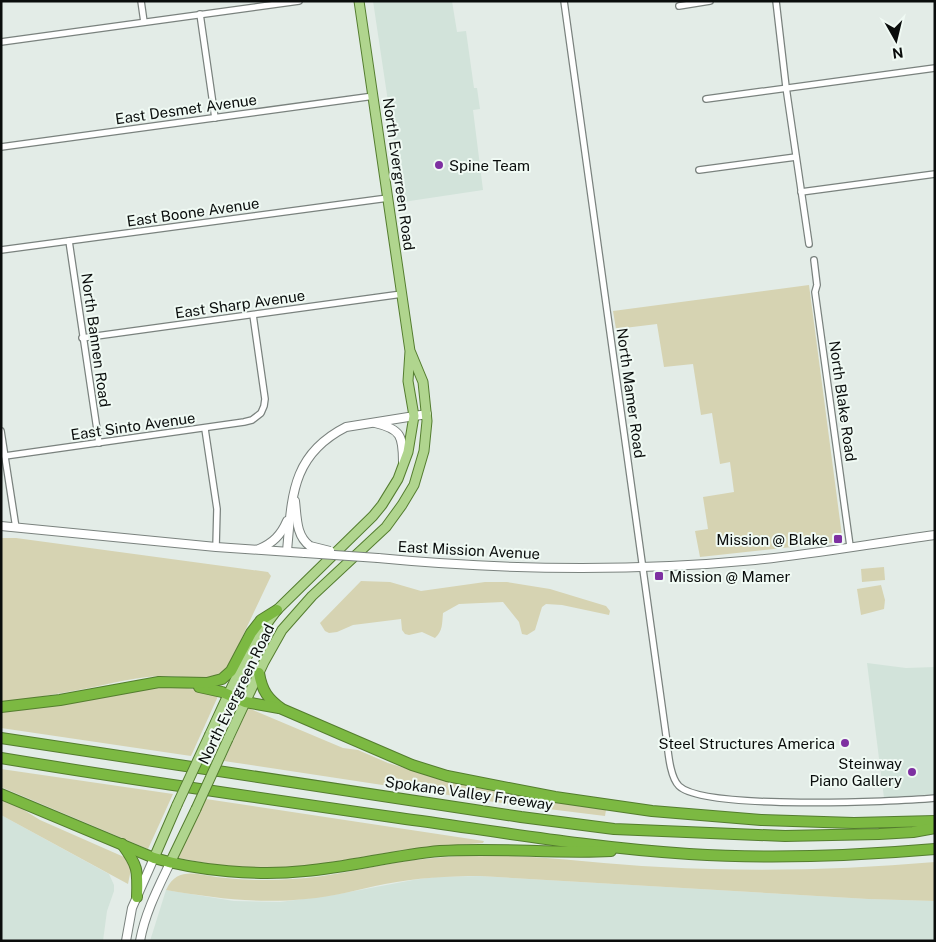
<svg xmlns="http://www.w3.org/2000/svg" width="936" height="942" viewBox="0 0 936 942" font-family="'Public Sans',sans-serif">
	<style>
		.built { fill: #d2e3da }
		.green { fill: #d6d3b2 }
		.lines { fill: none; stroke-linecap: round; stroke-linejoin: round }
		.street-casing { stroke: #7a827e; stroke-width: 8 }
		.secondary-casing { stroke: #7a827e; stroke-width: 10 }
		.primary-casing { stroke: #547d2f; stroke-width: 11 }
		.highway-casing { stroke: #547d2f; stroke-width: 12 }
		.street { stroke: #fff; stroke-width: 5.5 }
		.secondary { stroke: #fff; stroke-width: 8 }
		.primary { stroke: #b0d58e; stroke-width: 9 }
		.highway { stroke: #7cb942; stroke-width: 10 }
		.secondary-bridge-casing { stroke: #7a827e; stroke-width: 10; stroke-linecap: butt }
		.primary-bridge-casing { stroke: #547d2f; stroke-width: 11; stroke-linecap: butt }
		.secondary-bridge { stroke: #fff; stroke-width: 8 }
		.primary-bridge { stroke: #b0d58e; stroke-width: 9 }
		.poi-dot { fill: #7e30a1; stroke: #f0faf4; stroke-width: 2 }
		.labels { text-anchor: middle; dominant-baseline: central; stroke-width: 4; stroke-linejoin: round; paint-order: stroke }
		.street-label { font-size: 15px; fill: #0a0d0c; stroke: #f0faf4 }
		.poi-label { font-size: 15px; fill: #0a0d0c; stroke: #f0faf4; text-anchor: end }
	</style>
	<rect width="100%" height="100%" fill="#e3ece7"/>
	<!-- built -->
	<g class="built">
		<path d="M 373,1 L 452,1 L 457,32 L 466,31 L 474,88 L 477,88 L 480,109 L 473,110 L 483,190 L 403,202 Z"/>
		<path d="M 867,663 L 906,668 L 935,667 L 935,794 L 884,798 Z"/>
		<path d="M 1,815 L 109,874 L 114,885 L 114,891 L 107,911 L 103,941 L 1,941 Z"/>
		<path d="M 480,876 L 868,899 L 935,901 L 935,941 L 150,941 L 166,890 L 234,901 L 280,902 L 333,895 L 413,880 L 435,877 Z"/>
	</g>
	<!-- green -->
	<g class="green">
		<path d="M 809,285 L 842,536 L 838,542 L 700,557 L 695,531 L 708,529 L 703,497 L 734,492 L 730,462 L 720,464 L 712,413 L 701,415 L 693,364 L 664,367 L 657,324 L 616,329 L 613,311 Z"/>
		<path d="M 1,538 L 16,538 L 268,572 L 271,576 L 228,667 C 213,683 191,677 171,676 C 141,675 113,683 84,689 C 57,694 29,699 1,702 Z"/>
		<path d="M 884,567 L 885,580 L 862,582 L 861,569 Z"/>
		<path d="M 361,581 L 390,582 L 421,591 L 485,582 L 507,582 L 550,589 L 606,606 L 610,611 L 609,615 L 562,605 L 546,604 L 542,607 L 535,630 L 527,635 L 522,634 L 519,622 L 503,602 L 459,604 L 443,613 C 442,623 443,631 435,638 L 422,632 L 409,635 L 405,634 L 402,630 L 401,619 L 353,625 L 337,632 L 329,633 L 325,631 L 320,623 Z"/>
		<path d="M 881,585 L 885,600 L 884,609 L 861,615 L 857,589 Z"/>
		<path d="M 151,688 L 187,688 L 219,694 L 191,756 L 1,728 L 1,710 Z"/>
		<path d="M 248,708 L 343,748 L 358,750 L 388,763 L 447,781 L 541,800 L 606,810 L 605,816 L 501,803 L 224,761 Z"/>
		<path d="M 1,769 L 173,794 L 148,849 L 1,787 Z"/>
		<path d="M 206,799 L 484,841 L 483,843 L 416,848 L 296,868 L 253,869 L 229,867 L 178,858 Z"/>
		<path d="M 1,800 L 19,807 L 40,820 L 124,857 L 131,869 L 128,884 L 1,815 Z"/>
		<path d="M 478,855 C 539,855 600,864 661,867 C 752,872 844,870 935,862 L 935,901 L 868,899 L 480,876 C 448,876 416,878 385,884 C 359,889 333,897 306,899 C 257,904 214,898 166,890 C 177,867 195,874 216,877 C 242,880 266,881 292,879 C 331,877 368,867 406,861 C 430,858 454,856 478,855 Z"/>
	</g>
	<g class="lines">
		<defs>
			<g id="street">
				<path d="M 141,1 L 144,22"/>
				<path d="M 564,1 L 666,735 C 668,748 669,776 679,786 C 704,810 893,802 935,798"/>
				<path d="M 776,1 L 786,87 L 809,244"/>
				<path d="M 679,6 L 710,1"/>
				<path d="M 200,14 L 215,118"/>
				<path d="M 1,42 L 299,1"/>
				<path d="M 706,99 L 935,68"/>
				<path d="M 1,147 L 374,96"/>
				<path d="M 699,170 L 796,157"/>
				<path d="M 801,192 L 935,174"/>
				<path d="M 69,241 L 99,443"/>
				<path d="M 1,250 L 388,198"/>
				<path d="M 814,260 L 817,285 L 815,292 L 850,546"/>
				<path d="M 82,338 L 402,294"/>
				<path d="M 205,429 L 217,509 L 216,547"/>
				<path d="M 1,431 L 16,528"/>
				<path d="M 5,456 L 244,422 L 252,420 L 261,413 L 264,406 L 265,399 L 253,315"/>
			</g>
			<g id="secondary">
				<path d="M 375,423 C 401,429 403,436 403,462"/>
				<path d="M 295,501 C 297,518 296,536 310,546"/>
				<path d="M 1,526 L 216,547 L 305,553"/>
				<path d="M 259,549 C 273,543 281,535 287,521"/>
				<path d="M 287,551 C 292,497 291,455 346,427 L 427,414"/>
				<path d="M 378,558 C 503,570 629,572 755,560 C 815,554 875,543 935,535"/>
				<path d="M 126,941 L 132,908 L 154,858"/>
				<path d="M 140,941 C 145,913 158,888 170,863"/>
			</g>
			<g id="primary">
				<path d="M 210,734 C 230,691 248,647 277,610 L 373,516 L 382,505 L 398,479 L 408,452 L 414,416 L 408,381 L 410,351 L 359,1"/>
				<path d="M 228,739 L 264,662 L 282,630 L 312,596 L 386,527 L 402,505 L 414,485 L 424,451 L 427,421 L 423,382 L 411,353"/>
				<path d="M 154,858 L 177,805"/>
				<path d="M 170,863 L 196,809"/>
			</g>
			<g id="highway">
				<path d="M 259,673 C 262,691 268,699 282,709 L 412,765 L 447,776 L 555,797 L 652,811 L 761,820 L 854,823 L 935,821"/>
				<path d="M 199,687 L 222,692 L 245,702 L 279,708"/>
				<path d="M 1,707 L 60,700 L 159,682 L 207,683 L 222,679 L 231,671 L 251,633 L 261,620 L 277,610"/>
				<path d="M 1,738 L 521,817 L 614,829 L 785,836 L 879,834 L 913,832 L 935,828"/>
				<path d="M 1,758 C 133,780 266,799 399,818 C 495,831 592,848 689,854 C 771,859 853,856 935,849"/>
				<path d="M 1,794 L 154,858 C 198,871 258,876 305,871 C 350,867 395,855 440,851 C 497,847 554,854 611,851"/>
				<path d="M 122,844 C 138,866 138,870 137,897"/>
			</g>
		</defs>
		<!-- street casing -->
		<use href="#street" class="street-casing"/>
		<!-- secondary casing -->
		<use href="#secondary" class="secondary-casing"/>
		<!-- primary casing -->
		<use href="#primary" class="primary-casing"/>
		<!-- highway casing -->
		<use href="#highway" class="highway-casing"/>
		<!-- street -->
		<use href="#street" class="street"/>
		<!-- secondary -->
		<use href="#secondary" class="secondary"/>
		<!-- primary -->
		<use href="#primary" class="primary"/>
		<!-- highway -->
		<use href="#highway" class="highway"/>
		<defs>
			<g id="secondary-bridge">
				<path d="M 310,546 L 330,551"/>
				<path d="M 305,553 L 378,558"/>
			</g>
			<g id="primary-bridge">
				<path d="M 177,805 L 210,734"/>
				<path d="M 196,809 L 228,739"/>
			</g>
		</defs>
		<!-- secondary-bridge casing -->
		<use href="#secondary-bridge" class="secondary-bridge-casing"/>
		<!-- primary-bridge casing -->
		<use href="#primary-bridge" class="primary-bridge-casing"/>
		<!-- secondary-bridge -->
		<use href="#secondary-bridge" class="secondary-bridge"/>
		<!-- primary-bridge -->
		<use href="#primary-bridge" class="primary-bridge"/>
	</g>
	<!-- markers -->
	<g class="poi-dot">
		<circle cx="439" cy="165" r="5"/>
		<rect x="833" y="534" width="10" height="10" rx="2.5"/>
		<rect x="654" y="571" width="10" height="10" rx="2.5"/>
		<circle cx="845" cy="743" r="5"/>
		<circle cx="912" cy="772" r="5"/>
	</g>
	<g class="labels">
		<!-- street labels -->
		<g class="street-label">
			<text transform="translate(186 109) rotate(-8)">East Desmet Avenue</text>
			<text transform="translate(399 174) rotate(82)">North Evergreen Road</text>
			<text transform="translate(193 212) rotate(-8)">East Boone Avenue</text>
			<text transform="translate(240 304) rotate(-8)">East Sharp Avenue</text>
			<text transform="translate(96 340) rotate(82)">North Bannen Road</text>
			<text transform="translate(631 393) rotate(82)">North Mamer Road</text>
			<text transform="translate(843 401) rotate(82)">North Blake Road</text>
			<text transform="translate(133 426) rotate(-8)">East Sinto Avenue</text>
			<text transform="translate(469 550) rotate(3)">East Mission Avenue</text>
			<text transform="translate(236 694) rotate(-64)">North Evergreen Road</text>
			<text transform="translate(469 793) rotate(8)">Spokane Valley Freeway</text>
		</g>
		<!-- poi labels -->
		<g class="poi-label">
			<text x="449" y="165" text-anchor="start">Spine Team</text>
			<text x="828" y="539">Mission @ Blake</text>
			<text x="669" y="576" text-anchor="start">Mission @ Mamer</text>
			<text x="835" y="743">Steel Structures America</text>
			<text x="902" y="763">Steinway<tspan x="902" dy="17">Piano Gallery</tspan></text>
		</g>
	</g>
	<!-- border -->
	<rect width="936" height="942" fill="none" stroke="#0a0d0c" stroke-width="5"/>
	<!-- north arrow -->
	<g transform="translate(896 40) rotate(172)" stroke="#f0faf4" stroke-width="4" paint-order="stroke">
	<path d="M0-4L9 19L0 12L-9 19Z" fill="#0a0d0c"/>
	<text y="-8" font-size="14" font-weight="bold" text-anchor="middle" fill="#0a0d0c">N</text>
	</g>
</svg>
